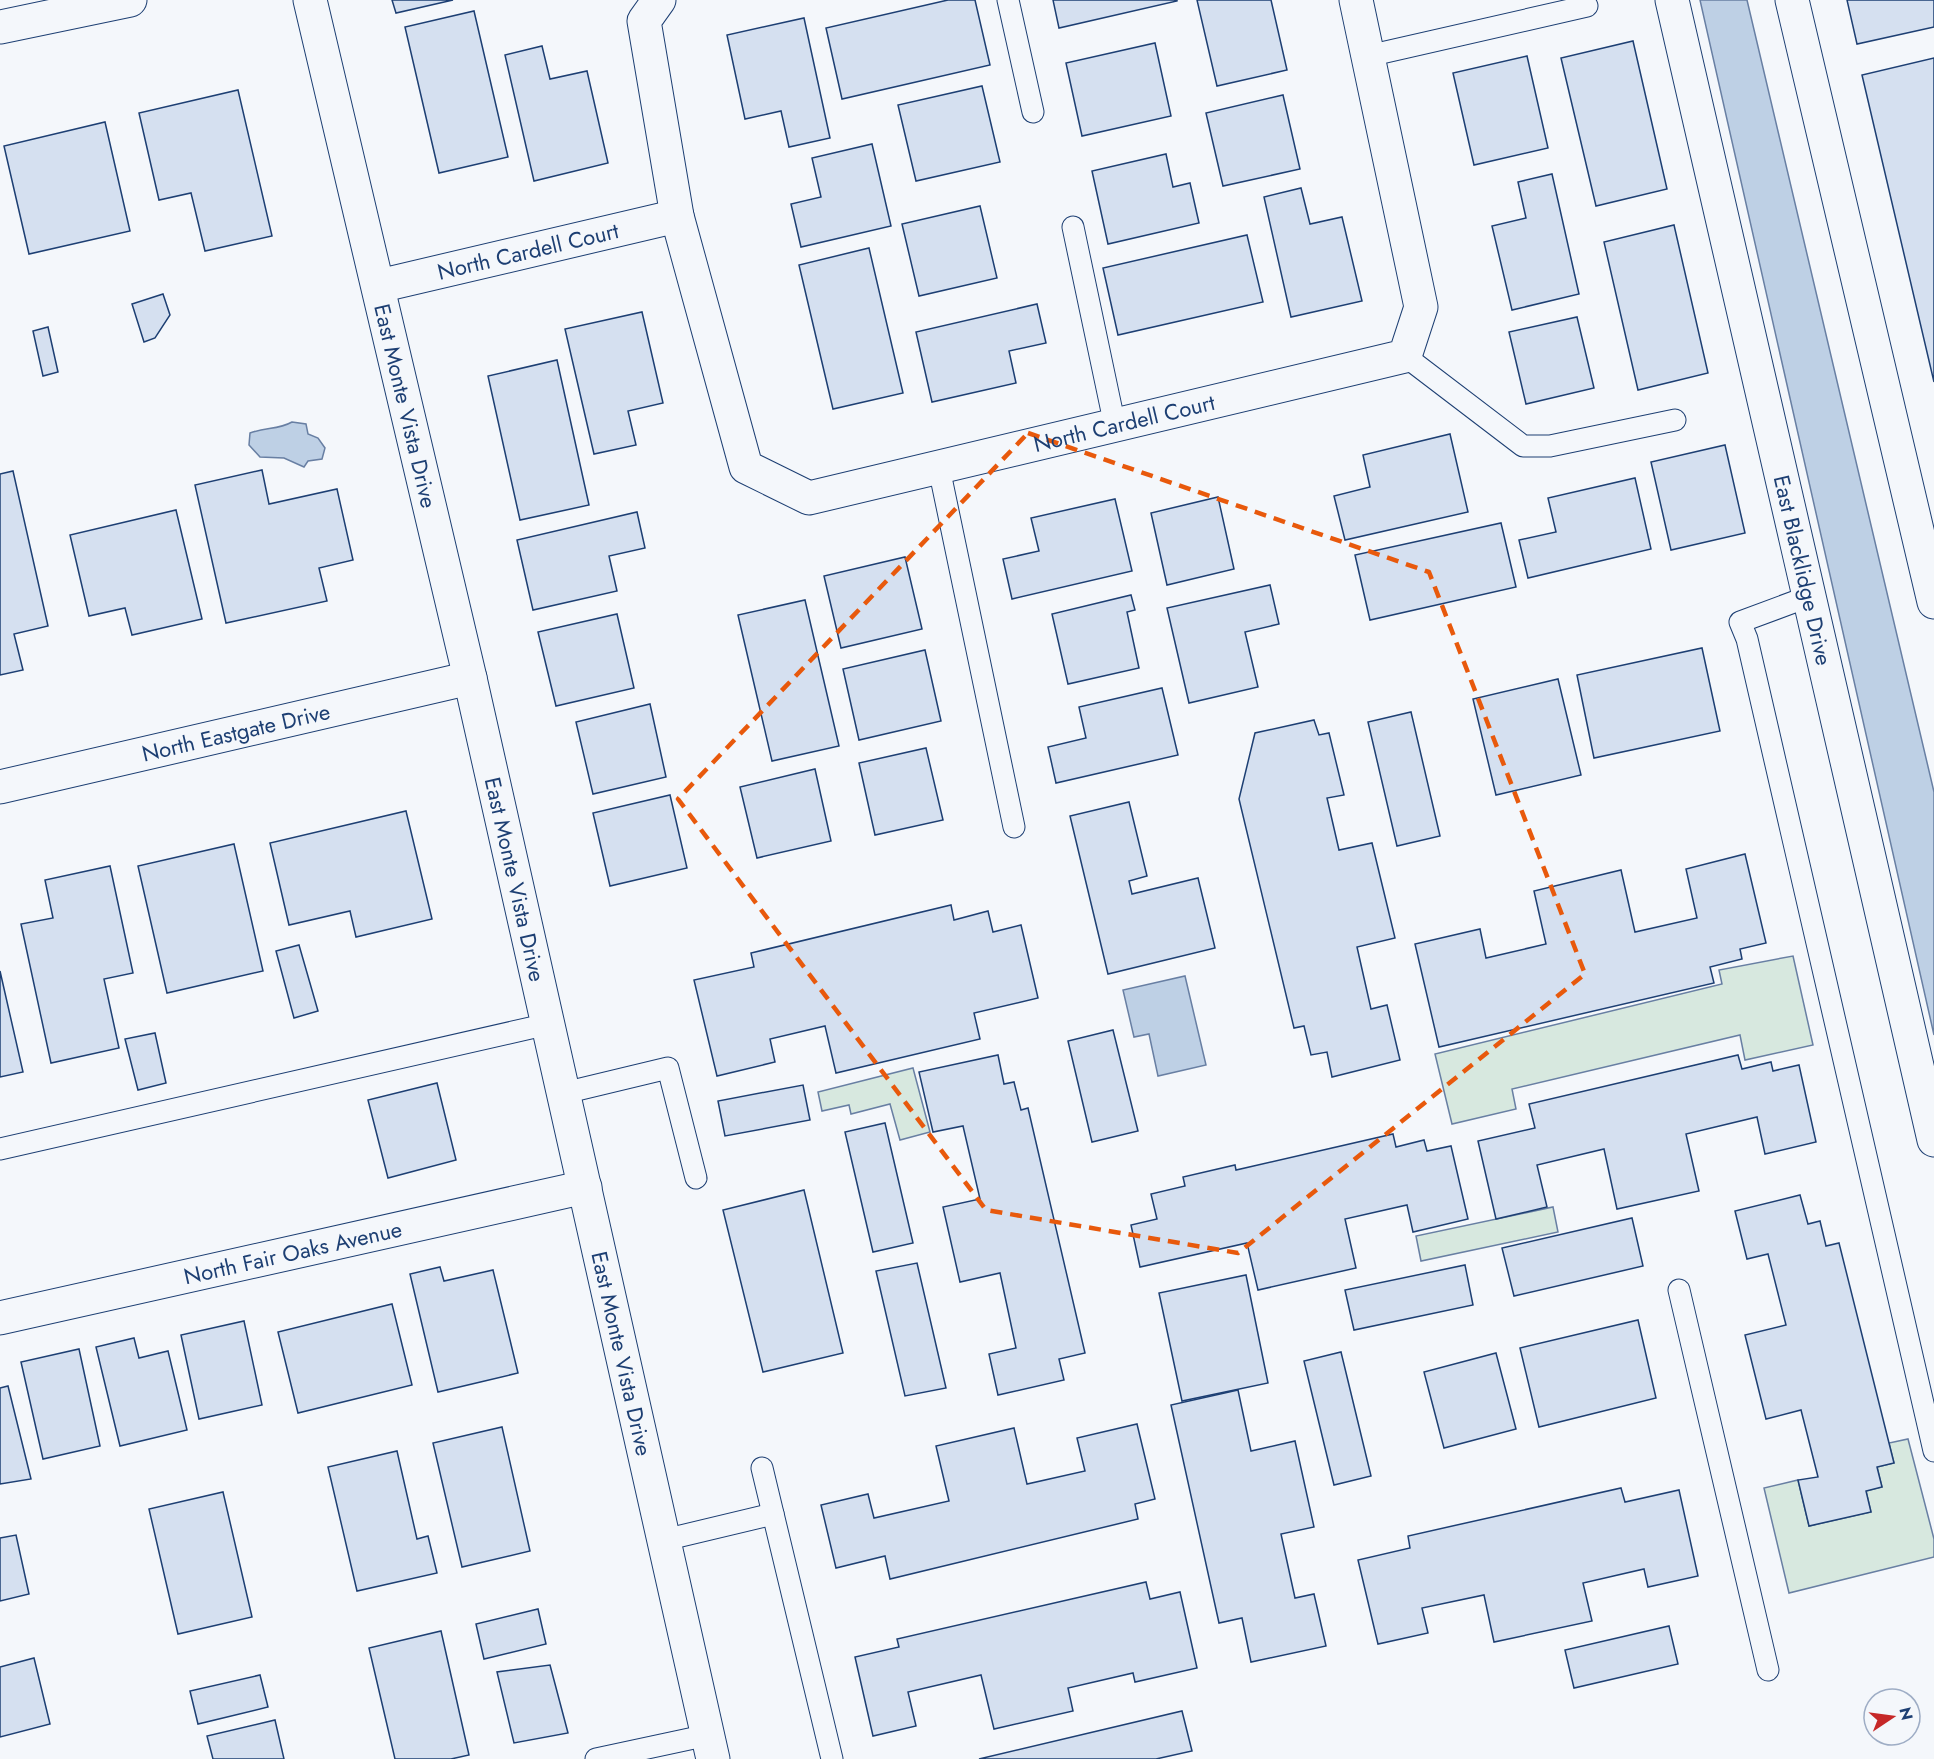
<svg xmlns="http://www.w3.org/2000/svg" width="1934" height="1759" viewBox="0 0 1934 1759" font-family="Jost,sans-serif">
	<style>
		.green { fill: #d7e8df; stroke: #687fa3; stroke-width: 1.5 }
		.water { fill: #bed0e5; stroke: #687fa3; stroke-width: 1.5 }
		.building { fill: #d5e0f0; stroke: #1d3f73; stroke-width: 1.5 }
		.lines { fill: none; stroke-linecap: round; stroke-linejoin: round }
		.service-casing { stroke: #1d3f73; stroke-width: 23 }
		.minor-casing { stroke: #1d3f73; stroke-width: 35 }
		.service { stroke: #f4f7fb; stroke-width: 21 }
		.minor { stroke: #f4f7fb; stroke-width: 33 }
		.marked { fill: none; stroke: #e8590c; stroke-width: 4.5; stroke-dasharray: 12 8; stroke-linejoin: round }
		.labels { text-anchor: middle; dominant-baseline: central; stroke-width: 4.5; stroke-linejoin: round; paint-order: stroke }
		.street-label { font-size: 22px; fill: #1d3f73; stroke: #f4f7fb }
	</style>
	<rect width="100%" height="100%" fill="#f4f7fb"/>
	<!-- green -->
	<g class="green">
		<path d="M 1793,956 L 1813,1045 L 1745,1060 L 1740,1035 L 1512,1089 L 1516,1109 L 1452,1124 L 1435,1054 L 1722,984 L 1719,970 Z"/>
		<path d="M 913,1068 L 930,1132 L 900,1140 L 890,1104 L 851,1114 L 849,1105 L 822,1111 L 818,1092 Z"/>
		<path d="M 1553,1207 L 1558,1232 L 1421,1261 L 1416,1236 Z"/>
		<path d="M 1908,1439 L 1934,1539 L 1934,1557 L 1789,1593 L 1764,1488 L 1798,1480 L 1809,1526 L 1871,1512 L 1866,1491 L 1882,1487 L 1877,1467 L 1894,1463 L 1889,1443 Z"/>
	</g>
	<!-- water -->
	<g class="water">
		<path d="M 1700,0 L 1747,0 L 1934,792 L 1934,1035 Z"/>
		<path d="M 292,422 L 306,424 L 308,434 L 318,438 L 325,448 L 322,459 L 308,461 L 304,467 L 284,458 L 260,457 L 249,445 L 250,433 C 266,427 278,430 292,422 Z"/>
		<path d="M 1185,976 L 1206,1065 L 1158,1076 L 1149,1034 L 1134,1037 L 1123,990 Z"/>
	</g>
	<!-- building -->
	<g class="building">
		<path d="M 392,0 L 453,0 L 396,13 Z"/>
		<path d="M 948,0 L 975,0 L 990,65 L 842,99 L 826,28 Z"/>
		<path d="M 1053,0 L 1177,0 L 1177,1 L 1059,28 Z"/>
		<path d="M 1197,0 L 1271,0 L 1287,70 L 1217,86 Z"/>
		<path d="M 1847,0 L 1934,0 L 1934,27 L 1857,44 Z"/>
		<path d="M 474,11 L 508,157 L 439,173 L 405,27 Z"/>
		<path d="M 804,18 L 830,138 L 789,147 L 781,111 L 745,119 L 727,35 Z"/>
		<path d="M 1633,41 L 1667,189 L 1596,206 L 1561,58 Z"/>
		<path d="M 1155,43 L 1171,116 L 1082,136 L 1066,63 Z"/>
		<path d="M 542,46 L 550,79 L 587,71 L 608,163 L 534,181 L 505,55 Z"/>
		<path d="M 1527,56 L 1548,148 L 1474,165 L 1453,73 Z"/>
		<path d="M 1934,58 L 1934,382 L 1862,75 Z"/>
		<path d="M 982,86 L 1000,162 L 916,181 L 898,105 Z"/>
		<path d="M 238,90 L 272,236 L 205,251 L 191,193 L 159,200 L 139,113 Z"/>
		<path d="M 1283,95 L 1300,169 L 1223,186 L 1206,113 Z"/>
		<path d="M 105,122 L 130,231 L 29,254 L 4,146 Z"/>
		<path d="M 872,144 L 891,226 L 801,247 L 791,204 L 821,197 L 812,158 Z"/>
		<path d="M 1166,154 L 1173,187 L 1190,183 L 1199,223 L 1108,244 L 1092,171 Z"/>
		<path d="M 1552,174 L 1579,294 L 1512,310 L 1492,226 L 1526,218 L 1518,182 Z"/>
		<path d="M 1301,188 L 1310,224 L 1342,217 L 1362,301 L 1291,317 L 1264,197 Z"/>
		<path d="M 980,206 L 997,278 L 919,296 L 902,224 Z"/>
		<path d="M 1674,225 L 1708,373 L 1638,390 L 1604,242 Z"/>
		<path d="M 1247,235 L 1263,302 L 1118,335 L 1103,268 Z"/>
		<path d="M 869,248 L 903,393 L 833,409 L 799,265 Z"/>
		<path d="M 163,294 L 170,315 L 155,338 L 144,342 L 132,304 Z"/>
		<path d="M 1037,304 L 1046,343 L 1009,351 L 1016,383 L 932,402 L 916,332 Z"/>
		<path d="M 642,312 L 663,403 L 628,411 L 636,445 L 594,454 L 565,329 Z"/>
		<path d="M 1577,317 L 1594,388 L 1526,404 L 1509,332 Z"/>
		<path d="M 48,327 L 58,372 L 43,376 L 33,331 Z"/>
		<path d="M 557,360 L 589,505 L 520,520 L 488,376 Z"/>
		<path d="M 1450,434 L 1468,512 L 1345,540 L 1334,496 L 1370,487 L 1363,455 Z"/>
		<path d="M 1725,445 L 1745,533 L 1671,550 L 1651,462 Z"/>
		<path d="M 262,470 L 269,504 L 337,489 L 353,560 L 319,568 L 327,601 L 226,623 L 195,485 Z"/>
		<path d="M 13,471 L 48,626 L 14,634 L 23,670 L 0,675 L 0,474 Z"/>
		<path d="M 1635,478 L 1651,549 L 1528,578 L 1519,540 L 1556,532 L 1548,498 Z"/>
		<path d="M 1218,497 L 1234,569 L 1167,585 L 1151,513 Z"/>
		<path d="M 1115,499 L 1132,571 L 1012,599 L 1003,559 L 1039,551 L 1031,518 Z"/>
		<path d="M 176,510 L 202,619 L 132,635 L 125,608 L 89,616 L 70,535 Z"/>
		<path d="M 637,512 L 645,548 L 609,556 L 617,591 L 533,610 L 517,540 Z"/>
		<path d="M 1501,523 L 1516,587 L 1370,620 L 1355,555 Z"/>
		<path d="M 905,557 L 922,629 L 841,648 L 824,576 Z"/>
		<path d="M 1270,585 L 1279,624 L 1245,632 L 1258,687 L 1189,703 L 1167,608 Z"/>
		<path d="M 1131,595 L 1135,610 L 1127,612 L 1139,668 L 1068,684 L 1052,614 Z"/>
		<path d="M 805,600 L 839,746 L 772,761 L 738,615 Z"/>
		<path d="M 617,614 L 634,688 L 556,706 L 538,632 Z"/>
		<path d="M 1702,648 L 1720,731 L 1594,758 L 1577,675 Z"/>
		<path d="M 925,650 L 941,721 L 859,740 L 843,669 Z"/>
		<path d="M 1558,679 L 1581,775 L 1496,795 L 1473,699 Z"/>
		<path d="M 1162,688 L 1178,755 L 1056,783 L 1048,747 L 1086,738 L 1079,707 Z"/>
		<path d="M 650,704 L 666,777 L 593,794 L 576,722 Z"/>
		<path d="M 1411,712 L 1440,836 L 1397,846 L 1368,722 Z"/>
		<path d="M 1314,720 L 1319,735 L 1329,733 L 1344,795 L 1327,798 L 1339,850 L 1372,843 L 1395,938 L 1357,947 L 1371,1009 L 1387,1005 L 1400,1060 L 1332,1077 L 1327,1052 L 1311,1055 L 1304,1026 L 1294,1028 L 1239,799 L 1255,733 Z"/>
		<path d="M 926,748 L 943,820 L 875,835 L 859,763 Z"/>
		<path d="M 815,769 L 831,841 L 757,858 L 740,787 Z"/>
		<path d="M 670,795 L 687,868 L 610,886 L 593,813 Z"/>
		<path d="M 1129,802 L 1147,876 L 1129,881 L 1132,894 L 1198,878 L 1215,948 L 1108,974 L 1070,816 Z"/>
		<path d="M 406,811 L 432,919 L 356,937 L 350,911 L 289,925 L 270,843 Z"/>
		<path d="M 234,844 L 263,971 L 167,993 L 138,866 Z"/>
		<path d="M 1745,854 L 1766,943 L 1740,949 L 1742,959 L 1710,967 L 1714,983 L 1439,1047 L 1415,944 L 1480,929 L 1486,958 L 1546,944 L 1534,891 L 1621,870 L 1635,932 L 1697,918 L 1686,869 Z"/>
		<path d="M 110,866 L 133,973 L 104,979 L 119,1048 L 51,1063 L 21,924 L 53,918 L 45,880 Z"/>
		<path d="M 951,905 L 954,920 L 988,911 L 993,932 L 1021,925 L 1038,998 L 974,1013 L 980,1039 L 836,1073 L 825,1026 L 770,1039 L 775,1062 L 717,1076 L 694,980 L 754,967 L 751,953 Z"/>
		<path d="M 299,945 L 318,1011 L 294,1018 L 276,951 Z"/>
		<path d="M 0,971 L 23,1072 L 0,1077 Z"/>
		<path d="M 1113,1030 L 1138,1131 L 1092,1142 L 1068,1041 Z"/>
		<path d="M 155,1033 L 166,1083 L 138,1090 L 125,1039 Z"/>
		<path d="M 998,1055 L 1004,1084 L 1014,1082 L 1021,1110 L 1028,1108 L 1085,1353 L 1059,1359 L 1064,1380 L 998,1395 L 989,1354 L 1016,1348 L 1000,1273 L 960,1282 L 943,1207 L 980,1199 L 963,1126 L 933,1132 L 919,1072 Z"/>
		<path d="M 1738,1055 L 1742,1069 L 1771,1062 L 1773,1071 L 1799,1065 L 1816,1142 L 1765,1154 L 1757,1117 L 1686,1134 L 1699,1191 L 1617,1209 L 1604,1149 L 1537,1165 L 1547,1207 L 1496,1219 L 1478,1141 L 1535,1128 L 1529,1104 Z"/>
		<path d="M 437,1083 L 456,1160 L 388,1178 L 368,1100 Z"/>
		<path d="M 803,1085 L 810,1120 L 725,1136 L 718,1101 Z"/>
		<path d="M 885,1123 L 913,1243 L 873,1252 L 845,1132 Z"/>
		<path d="M 1393,1134 L 1396,1147 L 1424,1140 L 1427,1151 L 1451,1146 L 1468,1219 L 1413,1232 L 1407,1205 L 1345,1219 L 1356,1268 L 1258,1290 L 1247,1243 L 1140,1267 L 1131,1225 L 1157,1219 L 1151,1194 L 1185,1186 L 1183,1177 L 1235,1165 L 1236,1170 Z"/>
		<path d="M 804,1190 L 843,1353 L 763,1372 L 723,1210 Z"/>
		<path d="M 1800,1195 L 1808,1224 L 1820,1221 L 1826,1246 L 1839,1243 L 1894,1463 L 1877,1467 L 1882,1487 L 1866,1491 L 1871,1512 L 1809,1526 L 1798,1480 L 1818,1477 L 1801,1410 L 1766,1419 L 1745,1335 L 1786,1325 L 1768,1254 L 1747,1259 L 1735,1211 Z"/>
		<path d="M 1632,1218 L 1643,1266 L 1514,1296 L 1502,1248 Z"/>
		<path d="M 917,1263 L 946,1388 L 905,1396 L 876,1271 Z"/>
		<path d="M 1465,1265 L 1473,1305 L 1354,1330 L 1345,1290 Z"/>
		<path d="M 440,1267 L 444,1281 L 493,1270 L 518,1373 L 438,1392 L 410,1274 Z"/>
		<path d="M 1246,1275 L 1268,1383 L 1182,1401 L 1159,1293 Z"/>
		<path d="M 392,1304 L 412,1385 L 298,1413 L 278,1332 Z"/>
		<path d="M 1638,1320 L 1656,1398 L 1539,1427 L 1520,1348 Z"/>
		<path d="M 244,1321 L 262,1405 L 199,1419 L 181,1335 Z"/>
		<path d="M 134,1338 L 139,1358 L 168,1351 L 187,1430 L 120,1446 L 96,1347 Z"/>
		<path d="M 79,1349 L 100,1446 L 43,1459 L 21,1362 Z"/>
		<path d="M 1341,1352 L 1371,1476 L 1334,1485 L 1304,1361 Z"/>
		<path d="M 1496,1353 L 1516,1429 L 1444,1448 L 1424,1372 Z"/>
		<path d="M 8,1386 L 31,1479 L 0,1484 L 0,1388 Z"/>
		<path d="M 1238,1390 L 1251,1451 L 1295,1441 L 1314,1527 L 1281,1534 L 1295,1598 L 1314,1594 L 1326,1646 L 1251,1662 L 1242,1618 L 1219,1623 L 1171,1405 Z"/>
		<path d="M 1137,1424 L 1155,1499 L 1135,1504 L 1138,1519 L 890,1579 L 885,1556 L 836,1568 L 821,1505 L 868,1494 L 874,1518 L 949,1501 L 936,1446 L 1014,1428 L 1027,1484 L 1085,1471 L 1077,1438 Z"/>
		<path d="M 502,1427 L 530,1551 L 462,1567 L 433,1443 Z"/>
		<path d="M 397,1451 L 417,1539 L 428,1536 L 437,1573 L 357,1591 L 328,1467 Z"/>
		<path d="M 1621,1488 L 1625,1502 L 1679,1490 L 1698,1576 L 1648,1587 L 1644,1569 L 1583,1583 L 1592,1621 L 1494,1642 L 1484,1595 L 1422,1608 L 1428,1633 L 1378,1644 L 1358,1560 L 1410,1548 L 1408,1536 Z"/>
		<path d="M 223,1492 L 252,1617 L 178,1634 L 149,1509 Z"/>
		<path d="M 16,1535 L 29,1594 L 0,1601 L 0,1538 Z"/>
		<path d="M 1146,1582 L 1150,1599 L 1180,1592 L 1197,1668 L 1135,1682 L 1133,1673 L 1068,1688 L 1073,1711 L 994,1729 L 981,1675 L 908,1692 L 916,1726 L 873,1736 L 855,1657 L 899,1647 L 897,1639 Z"/>
		<path d="M 538,1609 L 546,1644 L 484,1659 L 476,1624 Z"/>
		<path d="M 1669,1626 L 1678,1664 L 1574,1688 L 1565,1650 Z"/>
		<path d="M 441,1631 L 469,1755 L 451,1759 L 395,1759 L 369,1648 Z"/>
		<path d="M 34,1658 L 50,1724 L 0,1737 L 0,1667 Z"/>
		<path d="M 550,1665 L 568,1733 L 514,1743 L 497,1672 Z"/>
		<path d="M 260,1675 L 268,1707 L 198,1724 L 190,1691 Z"/>
		<path d="M 1182,1711 L 1192,1751 L 1156,1759 L 979,1759 Z"/>
		<path d="M 275,1720 L 284,1759 L 213,1759 L 207,1736 Z"/>
	</g>
	<g class="lines">
		<defs>
			<g id="service">
				<path d="M 1008,0 L 1033,112"/>
				<path d="M 1368,56 L 1587,6"/>
				<path d="M 1073,227 L 1115,426"/>
				<path d="M 1405,356 L 1523,446 L 1550,446 L 1675,420"/>
				<path d="M 939,468 L 1014,827"/>
				<path d="M 1810,596 L 1740,622 L 1747,639 L 1934,1451"/>
				<path d="M 564,1093 L 668,1068 L 696,1178"/>
				<path d="M 0,1149 L 548,1024"/>
				<path d="M 1679,1290 L 1768,1670"/>
				<path d="M 762,1468 L 832,1759"/>
				<path d="M 664,1540 L 773,1514"/>
				<path d="M 596,1759 L 708,1735"/>
			</g>
			<g id="minor">
				<path id="s1" d="M 310,0 L 470,678 L 713,1759"/>
				<path id="s2" d="M 659,0 L 644,21 L 677,216 L 746,467 L 809,498 L 1405,356 L 1421,307 L 1356,0"/>
				<path id="s3" d="M 1672,0 L 1934,1140"/>
				<path d="M 1792,0 L 1934,602"/>
				<path d="M 0,27 L 130,0"/>
				<path id="s4" d="M 379,286 L 677,216"/>
				<path id="s5" d="M 0,787 L 470,678"/>
				<path id="s6" d="M 0,1318 L 585,1187"/>
			</g>
		</defs>
		<!-- service casing -->
		<use href="#service" class="service-casing"/>
		<!-- minor casing -->
		<use href="#minor" class="minor-casing"/>
		<!-- service -->
		<use href="#service" class="service"/>
		<!-- minor -->
		<use href="#minor" class="minor"/>
	</g>
	<!-- marked area -->
	<path class="marked" d="M 1028,433 L 1429,572 L 1585,974 L 1238,1253 L 986,1210 L 678,799 Z"/>
	<g class="labels">
		<!-- street labels -->
		<g class="street-label">
			<text stroke="none"><textPath href="#s4" startOffset="153">North Cardell Court</textPath></text>
			<text stroke="none"><textPath href="#s1" startOffset="417">East Monte Vista Drive</textPath></text>
			<text stroke="none"><textPath href="#s2" startOffset="878">North Cardell Court</textPath></text>
			<text stroke="none"><textPath href="#s3" startOffset="585">East Blacklidge Drive</textPath></text>
			<text stroke="none"><textPath href="#s5" startOffset="242">North Eastgate Drive</textPath></text>
			<text stroke="none"><textPath href="#s1" startOffset="903">East Monte Vista Drive</textPath></text>
			<text stroke="none"><textPath href="#s6" startOffset="300">North Fair Oaks Avenue</textPath></text>
			<text stroke="none"><textPath href="#s1" startOffset="1389">East Monte Vista Drive</textPath></text>
		</g>
	</g>
	<!-- north arrow -->
	<g transform="translate(1892 1717) rotate(77)"><circle r="28" fill="#f4f7fb" stroke="#9eadc5" stroke-width="1.5"/>
	<path d="M0-4.5L10 22L0 15L-10 22Z" fill="#c62828"/>
	<text y="-9" font-size="16" font-weight="bold" text-anchor="middle" fill="#1d3f73">N</text>
	</g>
</svg>
